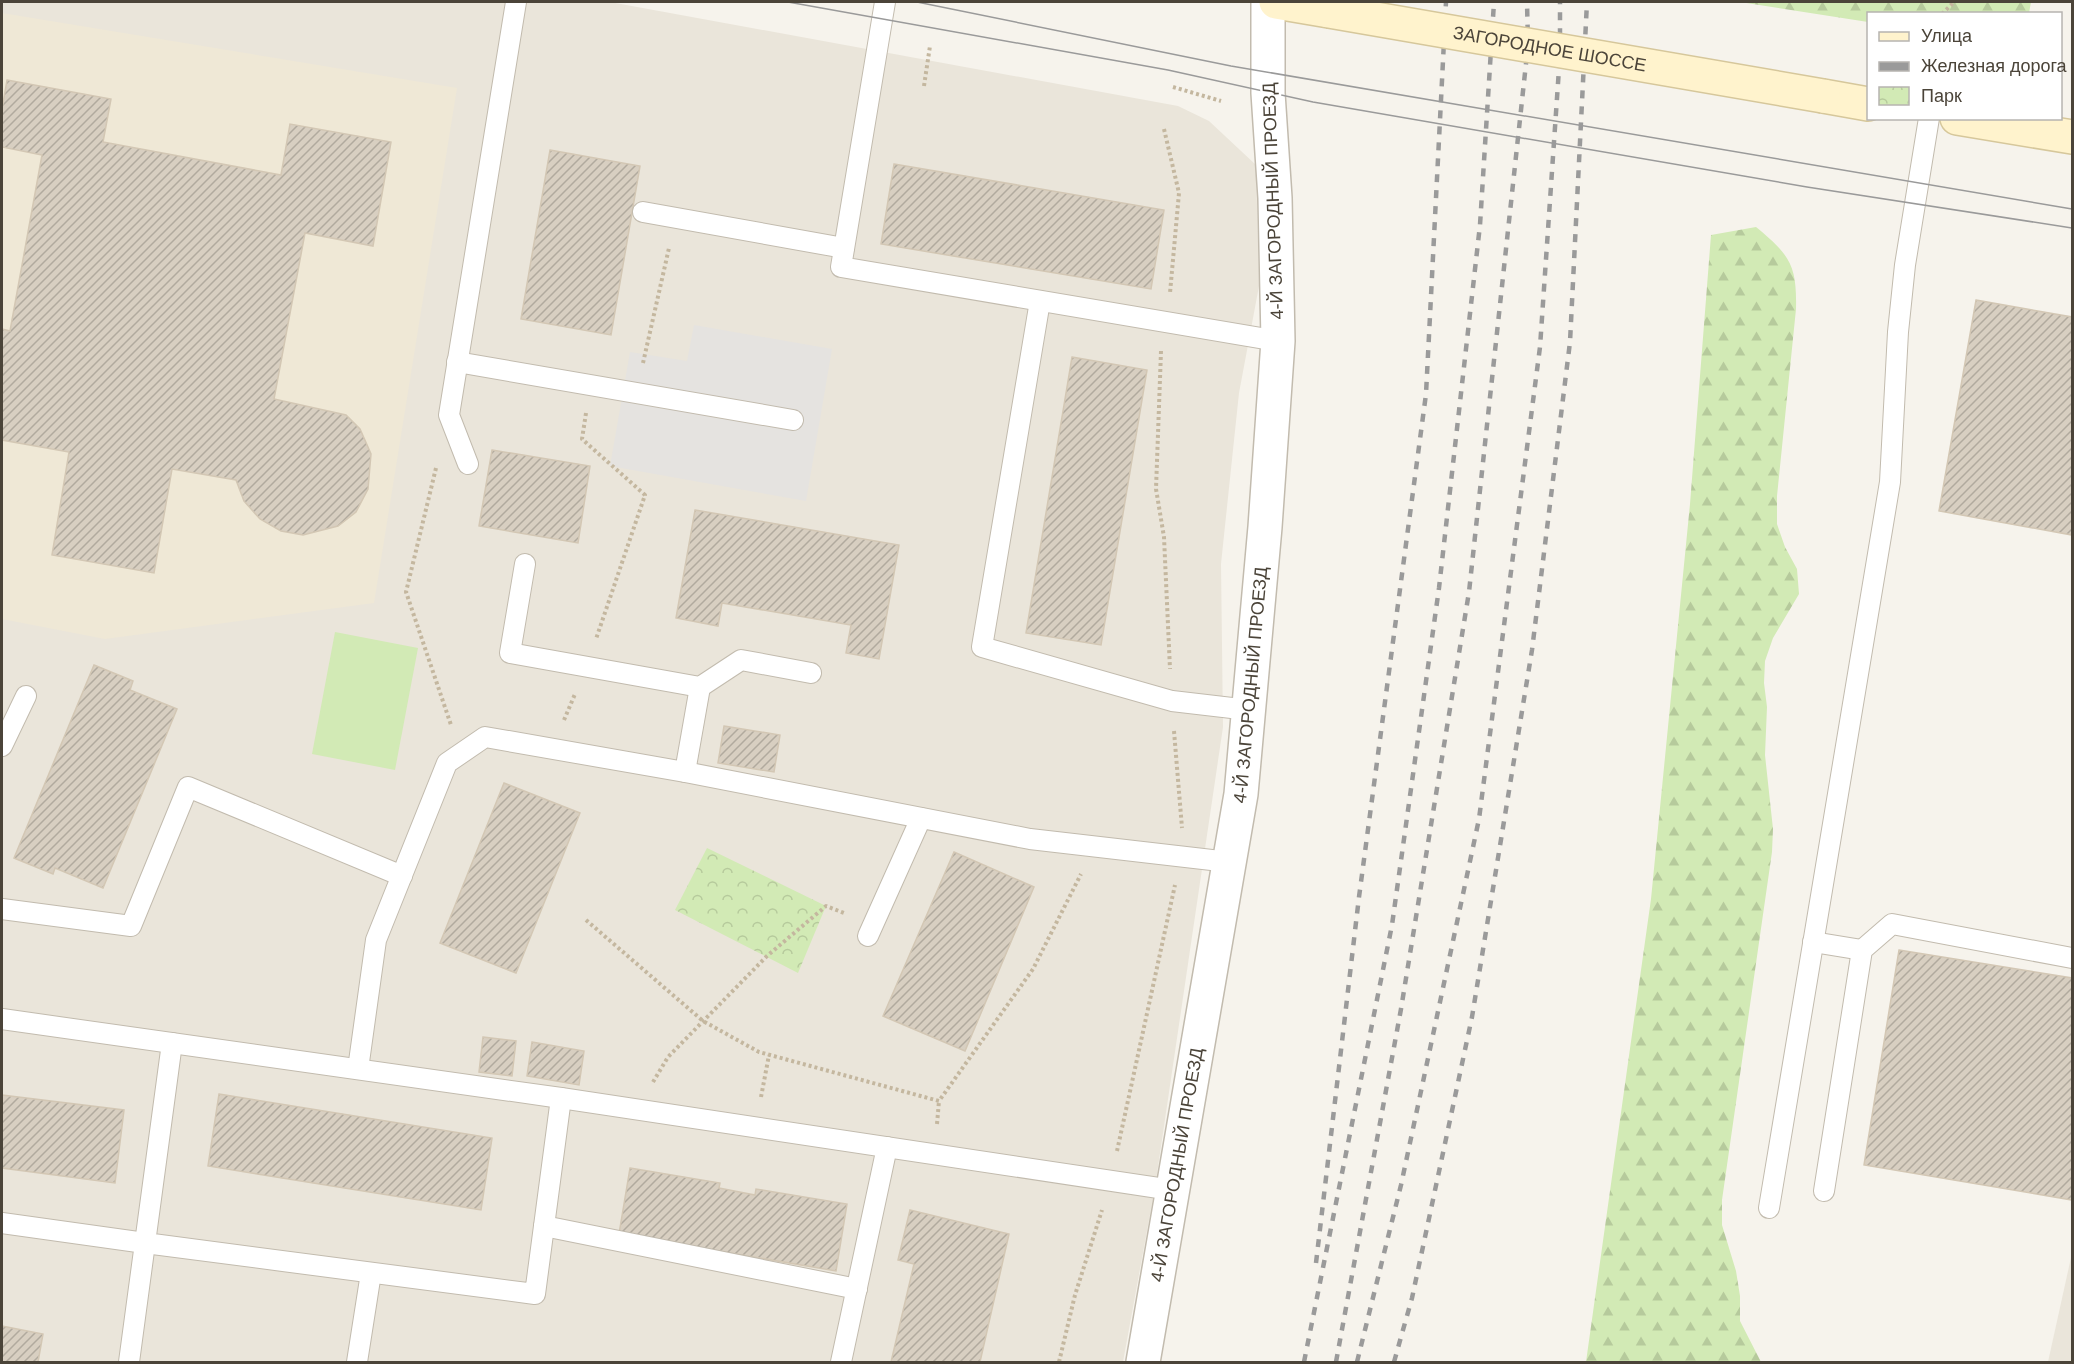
<svg xmlns="http://www.w3.org/2000/svg" width="2074" height="1364" viewBox="0 0 2074 1364" font-family="Arial,sans-serif">
	<style>
		.residential { fill: #eae5da }
		.education { fill: #efe8d6 }
		.grass { fill: #d2eab5 }
		.forest { fill: url(#forest-firs) }
		.park { fill: url(#park-crowns) }
		.parking { fill: #e5e3e0 }
		.building { fill: url(#building-hatch); stroke: #d3c7b4; stroke-width: 1.5 }
		.lines { fill: none; stroke-linecap: round; stroke-linejoin: round }
		.service-casing { stroke: #c2bbae; stroke-width: 22 }
		.tertiary-casing { stroke: #c2bbae; stroke-width: 36 }
		.secondary-casing { stroke: #d6c79b; stroke-width: 36 }
		.path { stroke: #c4b79f; stroke-width: 4; stroke-dasharray: 3 3; stroke-linecap: butt }
		.service { stroke: #fff; stroke-width: 20 }
		.tertiary { stroke: #fff; stroke-width: 33 }
		.secondary { stroke: #fff3cd; stroke-width: 33 }
		.tram { stroke: #9a9a9a; stroke-width: 1.5 }
		.rail { stroke: #9a9a9a; stroke-width: 4.5; stroke-dasharray: 8 8; stroke-linecap: butt }
		.secondary-bridge-casing { stroke: #d6c79b; stroke-width: 36; stroke-linecap: butt }
		.secondary-bridge { stroke: #fff3cd; stroke-width: 33 }
		.labels { text-anchor: middle; dominant-baseline: central; stroke-width: 5; stroke-linejoin: round; paint-order: stroke }
		.street-label { font-size: 18px; fill: #4b4439; stroke: #fff }
	</style>
	<defs>
		<pattern id="forest-firs" width="22" height="20" patternUnits="userSpaceOnUse" patternTransform="scale(1.5)"><rect width="22" height="20" fill="#d2eab5"/><path d="M5 1l3.5 6h-7zM16 11l3.5 6h-7z" fill="#b6ca9c"/></pattern>
		<pattern id="park-crowns" width="20" height="18" patternUnits="userSpaceOnUse" patternTransform="scale(1.5)"><rect width="20" height="18" fill="#d2eab5"/><path d="M2 6a3 3 0 1 1 6 0M12 15a3 3 0 1 1 6 0" fill="none" stroke="#b6ca9c"/></pattern>
		<pattern id="building-hatch" width="6" height="6" patternUnits="userSpaceOnUse" patternTransform="scale(1.5)"><rect width="6" height="6" fill="#d8cfc1"/><path d="M-1 1l2-2M0 6l6-6M5 7l2-2" fill="none" stroke="#b1aa9e"/></pattern>
	</defs>
	<rect width="100%" height="100%" fill="#f6f3ec"/>
	<!-- residential -->
	<g class="residential">
		<path d="M 2,2 L 610,2 L 1178,106 L 1209,121 L 1256,165 L 1259,286 L 1239,393 L 1221,564 L 1223,727 L 1155,1187 L 1123,1362 L 2,1362 Z"/>
		<path d="M 2072,1253 L 2072,1362 L 2048,1362 Z"/>
	</g>
	<!-- education -->
	<path class="education" d="M 2,13 L 457,88 L 374,603 L 105,639 L 2,619 Z"/>
	<!-- grass -->
	<path class="grass" d="M 335,632 L 418,648 L 395,770 L 312,754 Z"/>
	<!-- forest -->
	<g class="forest">
		<path d="M 1740,2 L 2031,2 L 2029,13 L 1868,14 L 1868,22 Z"/>
		<path d="M 1756,227 C 1790,255 1797,265 1796,309 L 1777,496 L 1777,524 L 1785,547 L 1797,569 L 1799,594 L 1773,638 L 1765,661 L 1764,683 L 1767,707 L 1765,755 L 1773,829 L 1772,852 L 1722,1200 L 1722,1225 L 1736,1271 L 1740,1296 L 1740,1321 L 1761,1362 L 1586,1362 L 1651,899 L 1690,504 L 1711,235 Z"/>
	</g>
	<!-- park -->
	<path class="park" d="M 707,848 L 826,906 L 798,973 L 675,910 Z"/>
	<!-- parking -->
	<path class="parking" d="M 694,325 L 832,349 L 806,501 L 610,466 L 630,352 L 687,361 Z"/>
	<!-- building -->
	<g class="building">
		<path d="M 7,80 L 111,99 L 103,142 L 281,175 L 290,124 L 391,142 L 373,246 L 305,233 L 274,399 L 346,415 L 360,429 L 371,454 L 368,489 L 356,512 L 338,526 L 303,535 L 281,531 L 260,519 L 244,501 L 236,480 L 172,469 L 154,573 L 52,555 L 69,452 L 2,440 L 2,329 L 10,331 L 42,155 L 2,147 L 2,109 Z"/>
		<path d="M 550,150 L 640,166 L 611,335 L 521,319 Z"/>
		<path d="M 894,164 L 1164,210 L 1151,289 L 881,244 Z"/>
		<path d="M 1976,300 L 2072,317 L 2072,535 L 1939,511 Z"/>
		<path d="M 1072,357 L 1147,370 L 1101,645 L 1026,633 Z"/>
		<path d="M 492,450 L 590,466 L 578,543 L 479,526 Z"/>
		<path d="M 695,510 L 899,545 L 879,659 L 846,653 L 851,625 L 722,603 L 718,626 L 676,618 Z"/>
		<path d="M 94,665 L 133,681 L 130,690 L 177,709 L 103,888 L 55,868 L 53,874 L 14,858 Z"/>
		<path d="M 724,726 L 780,735 L 774,772 L 718,763 Z"/>
		<path d="M 504,783 L 580,813 L 516,973 L 440,943 Z"/>
		<path d="M 954,852 L 1034,887 L 965,1051 L 883,1016 Z"/>
		<path d="M 1899,950 L 2072,978 L 2072,1200 L 1864,1165 Z"/>
		<path d="M 483,1037 L 516,1041 L 512,1076 L 479,1072 Z"/>
		<path d="M 532,1042 L 584,1051 L 579,1085 L 527,1076 Z"/>
		<path d="M 219,1094 L 492,1138 L 481,1210 L 208,1166 Z"/>
		<path d="M 2,1095 L 124,1110 L 115,1183 L 2,1168 Z"/>
		<path d="M 630,1168 L 720,1183 L 719,1188 L 755,1195 L 756,1189 L 847,1204 L 836,1271 L 619,1234 Z"/>
		<path d="M 910,1210 L 1009,1234 L 980,1362 L 891,1362 L 914,1264 L 898,1260 Z"/>
		<path d="M 2,1326 L 43,1334 L 38,1362 L 2,1362 Z"/>
	</g>
	<g class="lines">
		<defs>
			<g id="service">
				<path d="M 885,2 L 841,267 L 1278,341"/>
				<path d="M 643,212 L 844,248"/>
				<path d="M 1040,301 L 982,647 L 1172,701 L 1249,710"/>
				<path d="M 457,362 L 793,420"/>
				<path d="M 468,464 L 449,415 L 516,2"/>
				<path d="M 525,564 L 510,653 L 700,687 L 741,660 L 811,673"/>
				<path d="M 2,746 L 26,696"/>
				<path d="M 685,772 L 700,687"/>
				<path d="M 2,909 L 131,926 L 188,787 L 402,876"/>
				<path d="M 868,936 L 921,818"/>
				<path d="M 1813,942 L 1862,950"/>
				<path d="M 2,1019 L 561,1098 L 1172,1190"/>
				<path d="M 172,1043 L 145,1243 L 535,1294 L 561,1098"/>
				<path d="M 358,1069 L 376,940 L 447,763 L 485,737 L 685,772 L 1030,839 L 1229,862"/>
				<path d="M 1824,1191 L 1862,950 L 1892,924 L 2072,958"/>
				<path d="M 1769,1208 L 1890,482 L 1898,332 L 1905,265 L 1929,118"/>
				<path d="M 2,1223 L 145,1243 L 129,1362"/>
				<path d="M 544,1226 L 857,1289"/>
				<path d="M 357,1362 L 371,1273"/>
				<path d="M 841,1362 L 887,1147"/>
			</g>
			<g id="tertiary">
				<path id="s1" d="M 1143,1362 L 1241,794 L 1265,527 L 1278,341 L 1275,198 L 1268,93 L 1268,2"/>
			</g>
			<g id="secondary">
				<path d="M 1276,2 L 1329,11"/>
				<path d="M 1823,96 L 1868,104"/>
				<path d="M 1957,118 L 2072,137"/>
			</g>
		</defs>
		<!-- service casing -->
		<use href="#service" class="service-casing"/>
		<!-- tertiary casing -->
		<use href="#tertiary" class="tertiary-casing"/>
		<!-- secondary casing -->
		<use href="#secondary" class="secondary-casing"/>
		<!-- path -->
		<g class="path">
			<path d="M 1942,14 L 1954,2"/>
			<path d="M 924,86 L 930,46"/>
			<path d="M 1173,87 L 1221,101"/>
			<path d="M 1164,129 L 1179,193 L 1170,293"/>
			<path d="M 1161,351 L 1156,489 L 1164,537 L 1170,669"/>
			<path d="M 643,363 L 669,248"/>
			<path d="M 586,413 L 582,439 L 645,495 L 596,639"/>
			<path d="M 436,468 L 406,592 L 451,725"/>
			<path d="M 564,720 L 575,694"/>
			<path d="M 1174,731 L 1182,828"/>
			<path d="M 586,920 L 703,1021 L 759,1052 L 939,1101 L 1033,969 L 1081,874"/>
			<path d="M 653,1082 L 668,1057 L 767,956 L 826,906 L 844,913"/>
			<path d="M 761,1097 L 769,1055"/>
			<path d="M 937,1124 L 939,1101"/>
			<path d="M 1117,1151 L 1175,885"/>
			<path d="M 1059,1362 L 1075,1295 L 1102,1210"/>
		</g>
		<!-- service -->
		<use href="#service" class="service"/>
		<!-- tertiary -->
		<use href="#tertiary" class="tertiary"/>
		<!-- secondary -->
		<use href="#secondary" class="secondary"/>
		<!-- tram -->
		<g class="tram">
			<path d="M 788,2 L 1168,70 L 1313,102 L 1807,187 L 2072,228"/>
			<path d="M 917,2 L 1231,66 L 2072,209"/>
		</g>
		<!-- rail -->
		<g class="rail">
			<path d="M 1316,1263 L 1359,897 L 1426,394 L 1446,2"/>
			<path d="M 1304,1362 L 1392,925 L 1439,588 L 1480,225 L 1494,2"/>
			<path d="M 1336,1362 L 1401,1009 L 1469,592 L 1528,45 L 1527,2"/>
			<path d="M 1357,1362 L 1401,1185 L 1479,819 L 1540,347 L 1560,54 L 1560,2"/>
			<path d="M 1394,1362 L 1412,1298 L 1472,1017 L 1532,650 L 1570,342 L 1587,2"/>
		</g>
		<defs>
			<g id="secondary-bridge">
				<path id="s2" d="M 1329,11 L 1823,96"/>
			</g>
		</defs>
		<!-- secondary-bridge casing -->
		<use href="#secondary-bridge" class="secondary-bridge-casing"/>
		<!-- secondary-bridge -->
		<use href="#secondary-bridge" class="secondary-bridge"/>
	</g>
	<g class="labels">
		<!-- street labels -->
		<g class="street-label">
			<text stroke="none"><textPath href="#s2" startOffset="224">ЗАГОРОДНОЕ ШОССЕ</textPath></text>
			<text transform="translate(1273 201) rotate(-92)">4-Й ЗАГОРОДНЫЙ ПРОЕЗД</text>
			<text stroke="none"><textPath href="#s1" startOffset="686">4-Й ЗАГОРОДНЫЙ ПРОЕЗД</textPath></text>
			<text stroke="none"><textPath href="#s1" startOffset="200">4-Й ЗАГОРОДНЫЙ ПРОЕЗД</textPath></text>
		</g>
	</g>
	<!-- border -->
	<rect width="2074" height="1364" fill="none" stroke="#4b4439" stroke-width="6"/>
	<!-- legend -->
	<rect x="1867" y="12" width="195" height="108" fill="#ffffff" stroke="#b7b4b0" stroke-width="1.5"/>
	<rect x="1879" y="32" width="30" height="9" fill="#fff3cd" stroke="#b7b4b0" stroke-width="1.5"/>
	<text x="1921" y="42" font-size="18" fill="#4b4439">Улица</text>
	<rect x="1879" y="62" width="30" height="9" fill="#9a9a9a" stroke="#b7b4b0" stroke-width="1.5"/>
	<text x="1921" y="72" font-size="18" fill="#4b4439">Железная дорога</text>
	<rect x="1879" y="87" width="30" height="18" fill="url(#park-crowns)" stroke="#b7b4b0" stroke-width="1.5"/>
	<text x="1921" y="102" font-size="18" fill="#4b4439">Парк</text>
</svg>
